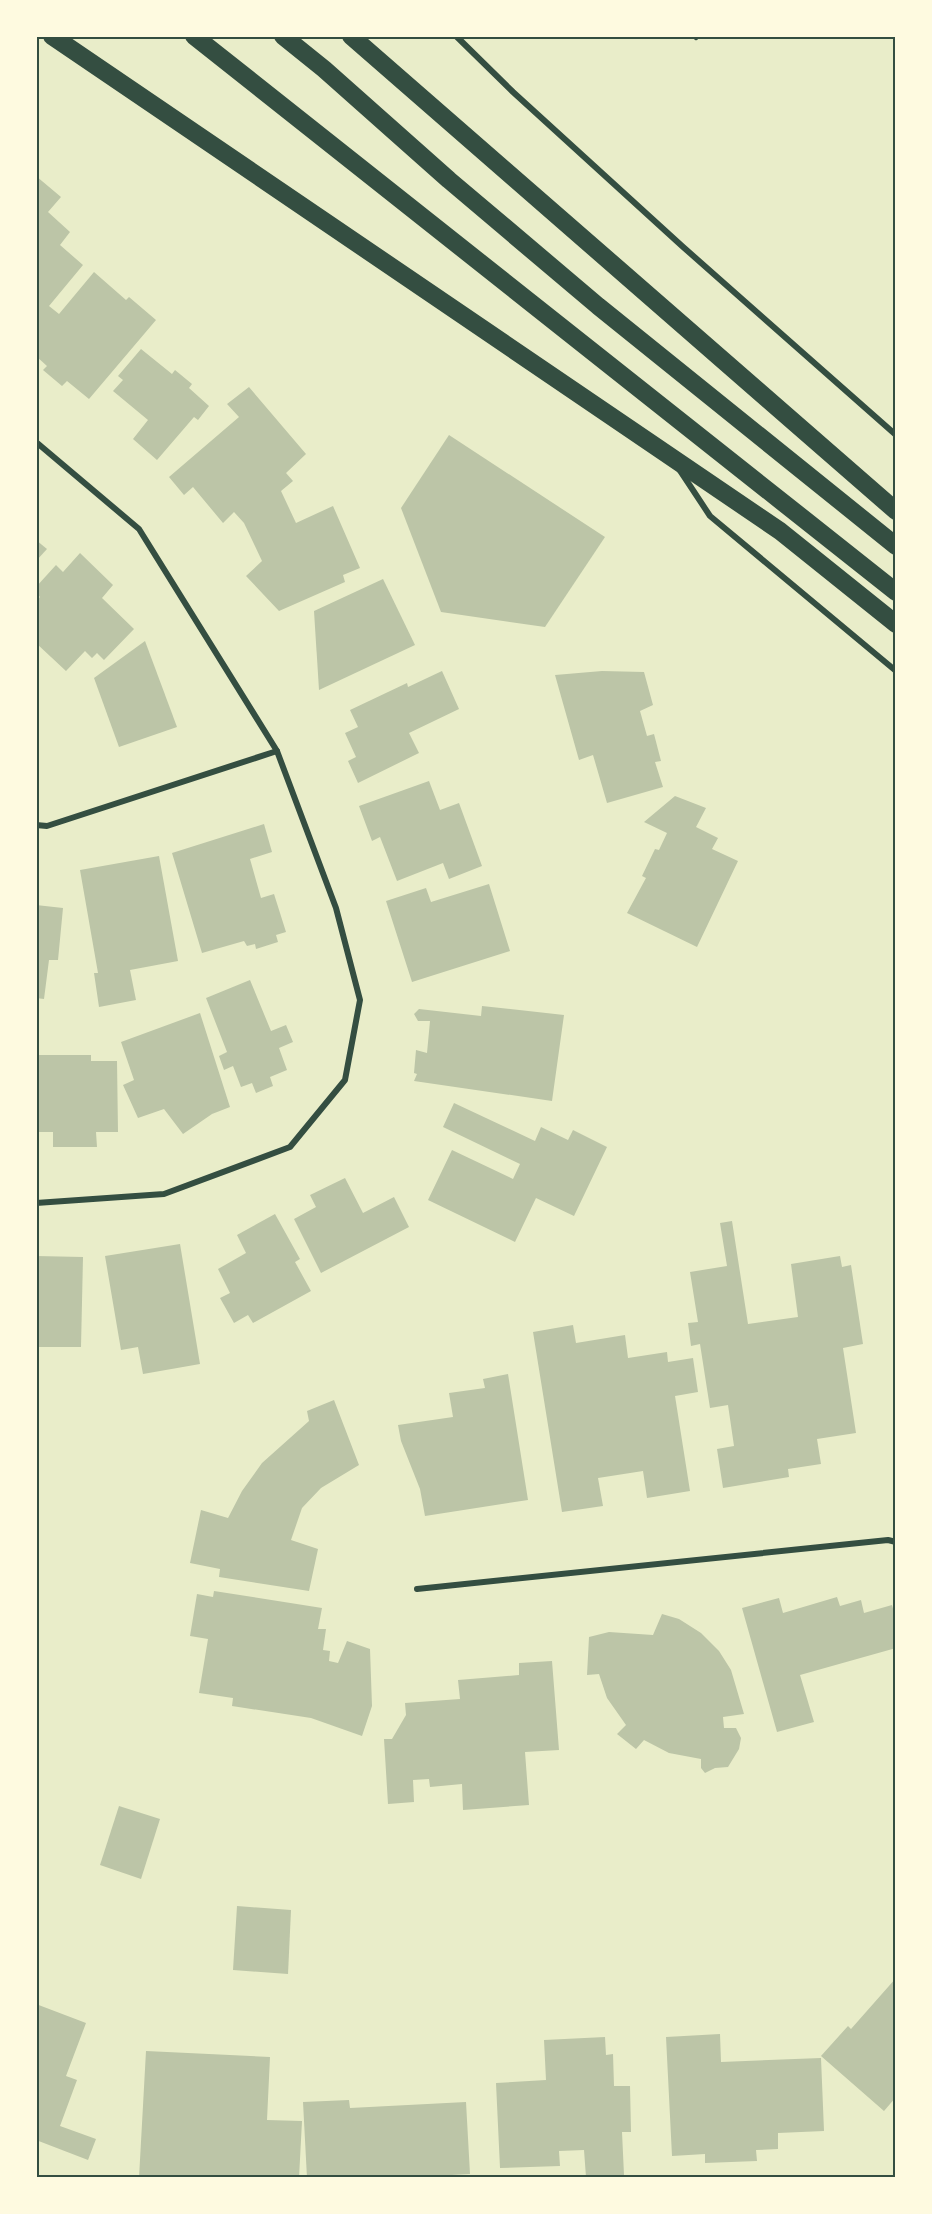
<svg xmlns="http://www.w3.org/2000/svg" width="932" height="2214" viewBox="0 0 932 2214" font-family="'IBM Plex Sans',sans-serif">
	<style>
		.building { fill: #bcc5a7 }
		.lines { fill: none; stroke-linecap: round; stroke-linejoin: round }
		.service { stroke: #344e41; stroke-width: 4.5 }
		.minor { stroke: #344e41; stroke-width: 6 }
		.motorway { stroke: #344e41; stroke-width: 18 }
		.neatline { fill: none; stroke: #344e41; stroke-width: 2 }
	</style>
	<rect width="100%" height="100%" fill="#e9edc9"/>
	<!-- building -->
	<g class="building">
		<path d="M 36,176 L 61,197 L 48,212 L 70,232 L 60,245 L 83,265 L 49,306 L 59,314 L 94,272 L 126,300 L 129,297 L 156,320 L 89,399 L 67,381 L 62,386 L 43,370 L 47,366 L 36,356 Z"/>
		<path d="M 141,349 L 172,374 L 175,370 L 192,384 L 189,388 L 209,406 L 198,420 L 194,417 L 157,460 L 133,439 L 148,420 L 113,391 L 123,380 L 118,376 Z"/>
		<path d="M 249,387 L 306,454 L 286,473 L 293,481 L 281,491 L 296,523 L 333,506 L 360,568 L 343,575 L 345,582 L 279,611 L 246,576 L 262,561 L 244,523 L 234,512 L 223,523 L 193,487 L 184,495 L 169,477 L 239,417 L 227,404 Z"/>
		<path d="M 449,435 L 605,537 L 545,627 L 441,612 L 401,508 Z"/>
		<path d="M 36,540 L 47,549 L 36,561 Z"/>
		<path d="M 80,553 L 113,585 L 102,598 L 134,629 L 104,660 L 97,653 L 92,658 L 85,651 L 66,671 L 36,643 L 36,601 L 40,597 L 36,593 L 36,587 L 56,565 L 63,572 Z"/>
		<path d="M 383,579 L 415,645 L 319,690 L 314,611 Z"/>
		<path d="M 145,641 L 177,727 L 119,747 L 94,678 Z"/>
		<path d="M 442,671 L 459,709 L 409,733 L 419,753 L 358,783 L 348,761 L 356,757 L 345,733 L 358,727 L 350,710 L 407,683 L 408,687 Z"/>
		<path d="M 602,671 L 644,672 L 653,705 L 640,711 L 647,736 L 654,734 L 661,761 L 655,762 L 663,787 L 607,803 L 593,755 L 579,760 L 555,675 Z"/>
		<path d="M 429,781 L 440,810 L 459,803 L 482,866 L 449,879 L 443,863 L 397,881 L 380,837 L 372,841 L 359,806 Z"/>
		<path d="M 675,796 L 706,808 L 696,827 L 718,838 L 712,849 L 738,861 L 697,947 L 627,913 L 646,878 L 642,876 L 655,849 L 659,850 L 667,833 L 644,822 Z"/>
		<path d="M 264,824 L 272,852 L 250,859 L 261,898 L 274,894 L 286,932 L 276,935 L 278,942 L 256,949 L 255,944 L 247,946 L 244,941 L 202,953 L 172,853 Z"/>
		<path d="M 159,856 L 178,961 L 130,970 L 136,1000 L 99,1007 L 94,973 L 98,973 L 80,870 Z"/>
		<path d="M 489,884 L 510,951 L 412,982 L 386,901 L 426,888 L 431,902 Z"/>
		<path d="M 36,905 L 63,908 L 58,960 L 49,960 L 44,999 L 36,998 Z"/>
		<path d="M 250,980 L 271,1031 L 286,1025 L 293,1042 L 279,1048 L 287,1070 L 270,1077 L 273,1086 L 256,1093 L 252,1083 L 241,1087 L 233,1066 L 224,1070 L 219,1056 L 227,1052 L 206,998 Z"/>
		<path d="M 482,1006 L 564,1015 L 552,1101 L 414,1081 L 417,1074 L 414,1073 L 416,1050 L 427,1053 L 430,1021 L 418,1021 L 414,1014 L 419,1009 L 481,1016 Z"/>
		<path d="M 200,1013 L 230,1107 L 212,1114 L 183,1134 L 164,1109 L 138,1118 L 123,1085 L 134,1080 L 121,1042 Z"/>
		<path d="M 36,1055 L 91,1055 L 91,1061 L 117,1061 L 118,1132 L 96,1132 L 97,1147 L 53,1147 L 53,1132 L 36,1132 Z"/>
		<path d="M 454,1103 L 535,1141 L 541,1127 L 568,1140 L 573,1130 L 607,1147 L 574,1216 L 536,1198 L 515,1242 L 428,1200 L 452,1150 L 513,1179 L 520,1164 L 443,1127 Z"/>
		<path d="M 345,1178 L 363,1213 L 394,1197 L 409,1227 L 321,1273 L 294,1219 L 316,1207 L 310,1195 Z"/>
		<path d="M 275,1214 L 300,1259 L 295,1262 L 311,1291 L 253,1323 L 248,1315 L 234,1323 L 220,1298 L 230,1293 L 218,1269 L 246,1253 L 237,1235 Z"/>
		<path d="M 732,1221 L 748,1324 L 798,1317 L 791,1264 L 840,1256 L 842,1267 L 851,1265 L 863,1344 L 843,1348 L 856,1433 L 817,1439 L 821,1464 L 788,1469 L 789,1477 L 723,1488 L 717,1449 L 734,1446 L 728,1405 L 710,1408 L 700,1344 L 691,1346 L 688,1323 L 698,1322 L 690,1272 L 727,1266 L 720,1223 Z"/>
		<path d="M 180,1244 L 200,1364 L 143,1374 L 138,1347 L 121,1350 L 105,1256 Z"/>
		<path d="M 36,1256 L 83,1257 L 81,1347 L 36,1347 Z"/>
		<path d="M 573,1325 L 576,1343 L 625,1335 L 628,1358 L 667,1352 L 668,1362 L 693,1358 L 698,1392 L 675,1396 L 690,1491 L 647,1498 L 643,1471 L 598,1478 L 603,1506 L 562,1512 L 533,1332 Z"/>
		<path d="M 508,1374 L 528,1500 L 425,1516 L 420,1489 L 401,1441 L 398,1425 L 453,1417 L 449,1393 L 485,1388 L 483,1379 Z"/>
		<path d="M 334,1400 L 359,1465 L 321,1488 L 302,1508 L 291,1540 L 318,1549 L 309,1591 L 219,1577 L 220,1569 L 190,1563 L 201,1510 L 228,1518 L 242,1491 L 262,1463 L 309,1421 L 307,1411 Z"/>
		<path d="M 214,1591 L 322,1608 L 318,1629 L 326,1629 L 323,1650 L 330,1651 L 329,1661 L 338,1663 L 347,1641 L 370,1649 L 372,1706 L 362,1736 L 311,1718 L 232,1706 L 233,1698 L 199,1693 L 208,1639 L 190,1636 L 197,1594 L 213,1597 Z"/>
		<path d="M 837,1597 L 840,1606 L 861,1600 L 864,1613 L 892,1605 L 896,1619 L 896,1648 L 800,1675 L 814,1722 L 777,1732 L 742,1608 L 779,1598 L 783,1613 Z"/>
		<path d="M 662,1614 L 679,1619 L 701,1633 L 719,1651 L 731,1670 L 744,1714 L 723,1717 L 724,1728 L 736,1728 L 741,1738 L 739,1749 L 728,1767 L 715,1768 L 705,1773 L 701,1768 L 701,1759 L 669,1753 L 644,1740 L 636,1749 L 617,1734 L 626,1725 L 607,1698 L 599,1674 L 587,1675 L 589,1637 L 609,1632 L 653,1635 Z"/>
		<path d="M 552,1661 L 559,1750 L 525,1752 L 529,1805 L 463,1810 L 462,1784 L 430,1787 L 429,1779 L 413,1780 L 414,1802 L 388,1804 L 384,1739 L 392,1739 L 406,1715 L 405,1703 L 460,1699 L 458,1680 L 519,1675 L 519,1663 Z"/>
		<path d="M 119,1806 L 160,1819 L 141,1879 L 100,1865 Z"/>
		<path d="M 237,1906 L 291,1910 L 288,1974 L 233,1970 Z"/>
		<path d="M 896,1978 L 896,2097 L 884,2111 L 821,2056 L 848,2026 L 851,2029 Z"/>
		<path d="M 36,2004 L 86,2023 L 66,2076 L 77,2080 L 60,2126 L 96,2139 L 88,2160 L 36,2140 Z"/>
		<path d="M 720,2034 L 721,2062 L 821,2058 L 824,2131 L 778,2133 L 778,2149 L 756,2150 L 757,2161 L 705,2163 L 705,2154 L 672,2156 L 666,2037 Z"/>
		<path d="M 605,2037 L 606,2055 L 613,2054 L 614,2086 L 630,2086 L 631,2132 L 622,2132 L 624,2175 L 586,2177 L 584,2150 L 559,2151 L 560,2166 L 500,2168 L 496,2083 L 546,2080 L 544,2040 Z"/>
		<path d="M 146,2051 L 270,2057 L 267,2120 L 302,2121 L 299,2178 L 139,2178 Z"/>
		<path d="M 349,2100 L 350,2108 L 466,2102 L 470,2174 L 396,2178 L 307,2178 L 303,2102 Z"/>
	</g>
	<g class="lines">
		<!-- service -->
		<path class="service" d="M 696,38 L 697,36"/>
		<!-- minor -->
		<g class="minor">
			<path d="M 456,36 L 513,92 L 682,246 L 896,435"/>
			<path d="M 36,442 L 139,529 L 277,751 L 336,908 L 360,1000 L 345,1080 L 290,1147 L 164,1194 L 36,1203"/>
			<path d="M 679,469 L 710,516 L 896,671"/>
			<path d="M 36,825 L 47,826 L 277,751"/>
			<path d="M 417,1589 L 888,1540 L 896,1542"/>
		</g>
		<!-- motorway -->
		<g class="motorway">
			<path d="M 52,36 L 780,531 L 896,624"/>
			<path d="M 194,36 L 896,592"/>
			<path d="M 283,36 L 324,69 L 449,180 L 598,306 L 896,546"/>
			<path d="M 351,36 L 896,511"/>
		</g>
	</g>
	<!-- border -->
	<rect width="932" height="2214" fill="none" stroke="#fefae0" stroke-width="75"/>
	<rect x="38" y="38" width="856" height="2138" class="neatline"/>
</svg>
